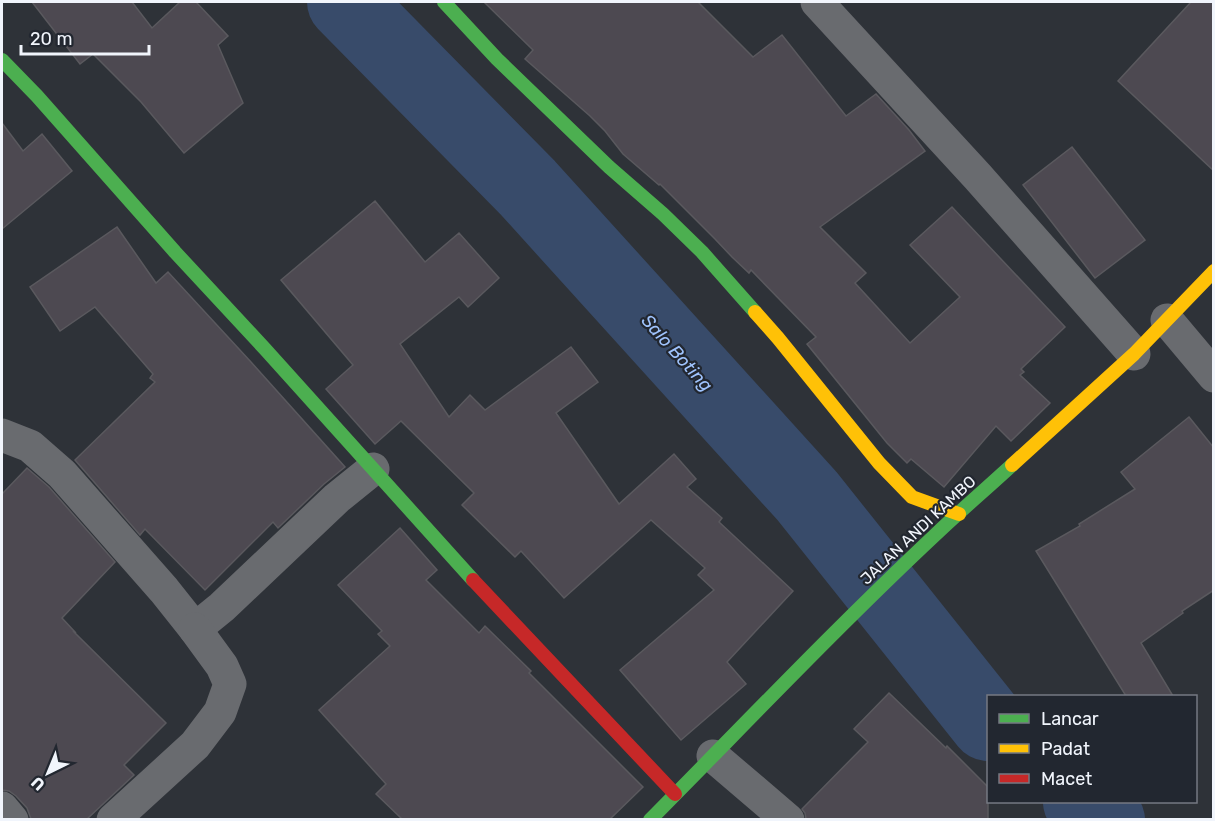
<svg xmlns="http://www.w3.org/2000/svg" width="1215" height="821" viewBox="0 0 1215 821" font-family="Rubik,sans-serif">
	<style>
		.lines { fill: none; stroke-linecap: round; stroke-linejoin: round }
		.river { stroke: #384b6a; stroke-width: 76 }
		.building { fill: #4d4951; stroke: #5a595e; stroke-width: 1.5 }
		.street { stroke: #696b6f; stroke-width: 33 }
		.fast { stroke: #4caf50; stroke-width: 14 }
		.slow { stroke: #ffc107; stroke-width: 14 }
		.jam { stroke: #c62828; stroke-width: 14 }
		.labels { text-anchor: middle; dominant-baseline: central; stroke-width: 4.5; stroke-linejoin: round; paint-order: stroke }
		.street-label { font-size: 16px; fill: #f1f5fc; stroke: #222730 }
		.water-label { font-size: 18px; font-style: italic; fill: #9fc3fd; stroke: #222730 }
	</style>
	<rect width="100%" height="100%" fill="#2e3238"/>
	<g class="lines">
		<!-- river -->
		<g class="river">
			<path d="M 345,2 L 527,187 L 807,496 L 988,723"/>
			<path d="M 1081,802 L 1107,820"/>
		</g>
	</g>
	<!-- building -->
	<g class="building">
		<path d="M 32,2 L 132,2 L 152,28 L 180,2 L 196,2 L 228,36 L 218,45 L 243,103 L 184,153 L 141,102 L 93,54 L 80,64 Z"/>
		<path d="M 484,2 L 698,2 L 753,57 L 782,35 L 846,116 L 876,94 L 909,130 L 925,151 L 820,227 L 866,273 L 855,283 L 910,343 L 960,297 L 910,245 L 952,207 L 1065,327 L 1021,369 L 1024,372 L 1020,375 L 1050,403 L 1011,441 L 996,426 L 944,487 L 911,459 L 907,463 L 887,443 L 807,344 L 816,337 L 751,270 L 749,273 L 732,257 L 715,239 L 660,184 L 659,185 L 623,154 L 605,131 L 590,116 L 525,59 L 533,50 Z"/>
		<path d="M 1191,2 L 1214,2 L 1214,171 L 1118,81 Z"/>
		<path d="M 2,123 L 23,151 L 42,134 L 72,171 L 2,229 Z"/>
		<path d="M 1072,147 L 1145,240 L 1095,278 L 1023,185 Z"/>
		<path d="M 375,201 L 425,262 L 459,233 L 499,278 L 468,307 L 459,297 L 400,344 L 449,417 L 470,395 L 485,410 L 571,347 L 598,382 L 556,413 L 619,504 L 674,454 L 696,479 L 687,487 L 722,518 L 719,522 L 793,591 L 727,662 L 746,684 L 681,740 L 620,670 L 714,590 L 698,575 L 705,568 L 651,520 L 564,598 L 521,551 L 515,557 L 462,505 L 474,493 L 401,421 L 375,444 L 326,389 L 353,365 L 281,280 Z"/>
		<path d="M 117,227 L 156,283 L 168,272 L 251,362 L 345,467 L 324,484 L 278,528 L 273,522 L 205,590 L 145,529 L 140,535 L 75,460 L 155,382 L 150,378 L 153,374 L 95,307 L 60,331 L 30,287 Z"/>
		<path d="M 1189,417 L 1214,448 L 1214,590 L 1182,611 L 1183,613 L 1141,643 L 1173,696 L 1126,696 L 1036,551 L 1080,526 L 1079,524 L 1135,489 L 1121,472 Z"/>
		<path d="M 27,468 L 49,487 L 115,562 L 62,618 L 75,632 L 74,632 L 166,723 L 124,765 L 134,775 L 87,819 L 31,819 L 27,808 L 16,796 L 9,791 L 2,790 L 2,494 Z"/>
		<path d="M 400,528 L 437,570 L 426,580 L 479,633 L 485,626 L 531,671 L 529,673 L 643,787 L 610,819 L 402,819 L 376,794 L 386,784 L 319,710 L 390,646 L 378,634 L 382,631 L 338,585 Z"/>
		<path d="M 889,693 L 946,748 L 947,746 L 988,787 L 988,819 L 806,819 L 805,813 L 802,809 L 868,742 L 854,729 Z"/>
	</g>
	<g class="lines">
		<!-- street -->
		<g class="street">
			<path d="M 817,2 L 978,177 L 1134,354"/>
			<path d="M 1167,320 L 1214,376"/>
			<path d="M 2,435 L 30,446 L 62,474 L 164,590 L 195,629 L 222,607 L 337,498 L 373,469"/>
			<path d="M 713,756 L 788,820"/>
			<path d="M 2,808 L 12,820"/>
			<path d="M 113,820 L 195,745 L 220,712 L 230,684 L 222,666 L 195,629"/>
		</g>
		<!-- fast -->
		<g class="fast">
			<path d="M 444,2 L 497,59 L 609,167 L 663,214 L 702,252 L 755,312"/>
			<path d="M 2,60 L 37,96 L 175,252 L 265,349 L 473,580"/>
			<path d="M 650,820 C 744,725 836,628 934,536 C 959,512 986,489 1012,465"/>
		</g>
		<!-- slow -->
		<g class="slow">
			<path d="M 755,312 L 778,338 L 879,463 L 912,497 L 959,514"/>
			<path d="M 1012,465 L 1134,354 L 1214,271"/>
		</g>
		<!-- jam -->
		<path class="jam" d="M 473,580 L 675,794"/>
	</g>
	<g class="labels">
		<!-- street labels -->
		<g class="street-label">
			<text transform="translate(918 530) rotate(-43)">JALAN ANDI KAMBO</text>
		</g>
		<!-- water labels -->
		<g class="water-label">
			<text transform="translate(677 353) rotate(48)">Salo Boting</text>
		</g>
	</g>
	<!-- border -->
	<rect width="1215" height="821" fill="none" stroke="#f1f5fc" stroke-width="6"/>
	<!-- legend -->
	<rect x="987" y="695" width="210" height="108" fill="#222730" stroke="#757982" stroke-width="1.5"/>
	<rect x="999" y="714" width="30" height="9" fill="#4caf50" stroke="#757982" stroke-width="1.5"/>
	<text x="1041" y="725" font-size="18" fill="#f1f5fc">Lancar</text>
	<rect x="999" y="744" width="30" height="9" fill="#ffc107" stroke="#757982" stroke-width="1.5"/>
	<text x="1041" y="755" font-size="18" fill="#f1f5fc">Padat</text>
	<rect x="999" y="774" width="30" height="9" fill="#c62828" stroke="#757982" stroke-width="1.5"/>
	<text x="1041" y="785" font-size="18" fill="#f1f5fc">Macet</text>
	<!-- north arrow -->
	<g transform="translate(48 773) rotate(223)" stroke="#222730" stroke-width="4.5" paint-order="stroke">
	<path d="M0-4.5L10 22L0 15L-10 22Z" fill="#f1f5fc"/>
	<text y="-9" font-size="16" font-weight="bold" text-anchor="middle" fill="#f1f5fc">U</text>
	</g>
	<!-- scale -->
	<path d="M21 45v9h128v-9" fill="none" stroke="#f1f5fc" stroke-width="3"/>
	<text x="30" y="45" font-size="18" fill="#f1f5fc" stroke="#222730" stroke-width="4.5" paint-order="stroke">20 m</text>
</svg>
